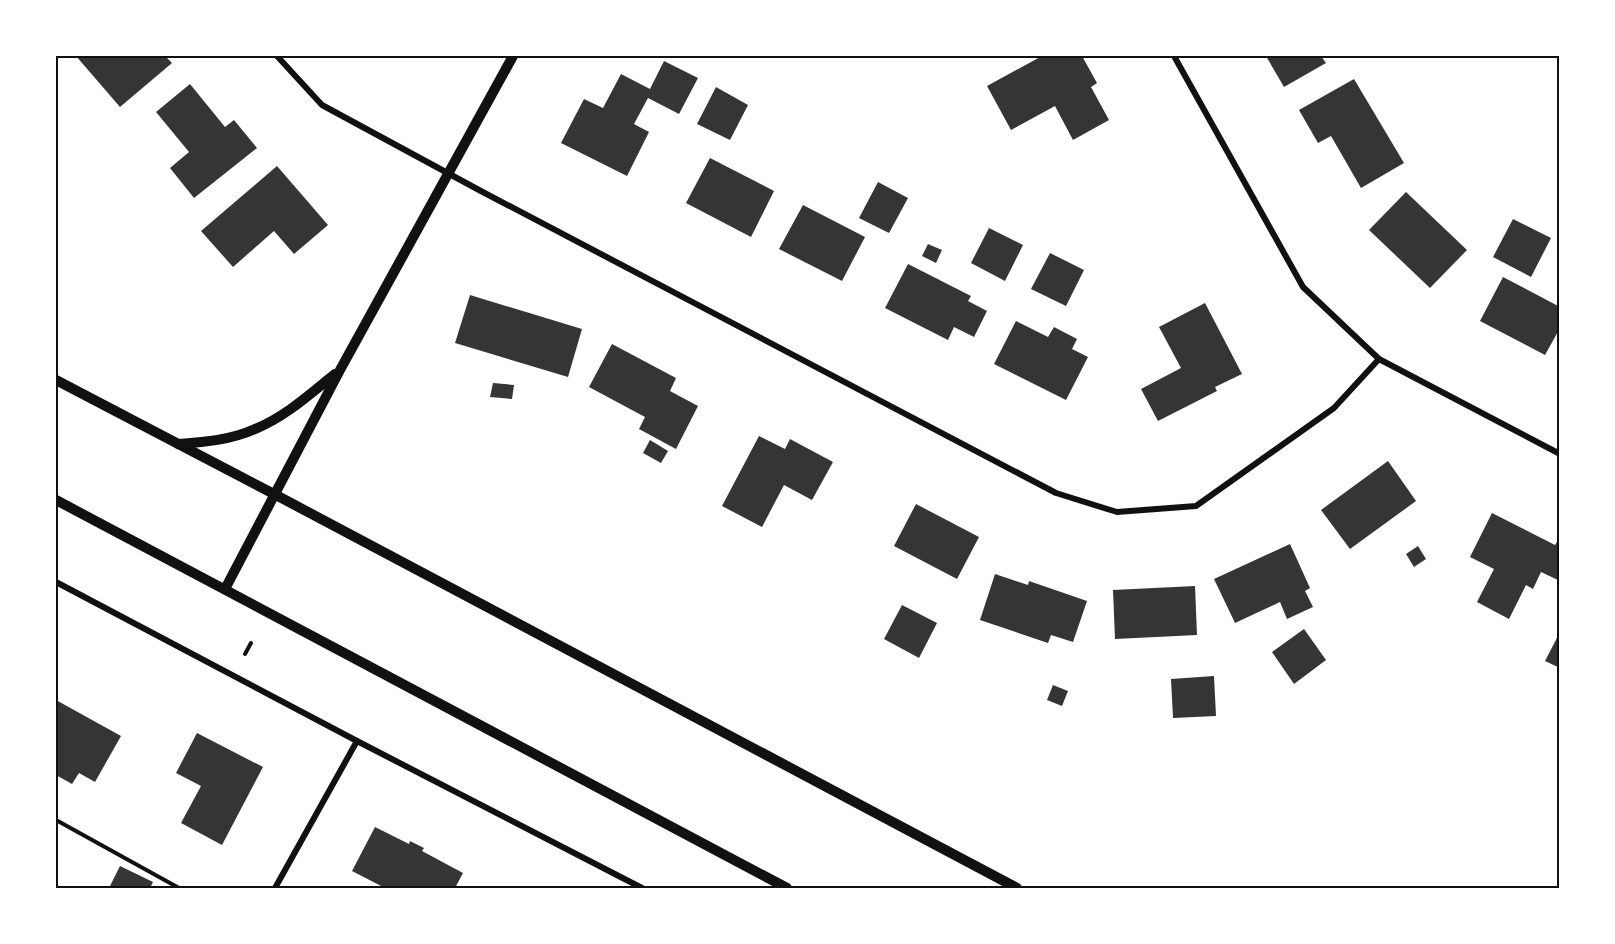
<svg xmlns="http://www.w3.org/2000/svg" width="1615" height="944" viewBox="0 0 1615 944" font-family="Ubuntu,sans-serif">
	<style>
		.building { fill: #353535 }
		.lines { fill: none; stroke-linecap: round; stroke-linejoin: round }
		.path { stroke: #111; stroke-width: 4 }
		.minor { stroke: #111; stroke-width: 6 }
		.tertiary { stroke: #111; stroke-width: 10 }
		.neatline { fill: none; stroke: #111; stroke-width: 2 }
	</style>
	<rect width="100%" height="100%" fill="#fff"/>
	<!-- building -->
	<g class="building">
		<path d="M 76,56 L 165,56 L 172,63 L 120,107 Z"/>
		<path d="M 1042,56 L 1082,56 L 1097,83 L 1091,87 L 1109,120 L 1073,140 L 1055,106 L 1011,130 L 987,86 Z"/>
		<path d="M 1266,56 L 1321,56 L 1326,63 L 1284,87 Z"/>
		<path d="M 664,61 L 698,78 L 679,114 L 648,98 L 634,124 L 649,132 L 627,176 L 561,143 L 584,99 L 603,108 L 621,74 L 650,89 Z"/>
		<path d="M 1354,79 L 1404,163 L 1361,188 L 1331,136 L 1318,143 L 1299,110 Z"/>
		<path d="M 190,84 L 225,127 L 234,120 L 257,148 L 194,198 L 170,168 L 189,152 L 156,112 Z"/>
		<path d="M 716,87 L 748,105 L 730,140 L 697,124 Z"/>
		<path d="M 710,158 L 774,191 L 751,237 L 686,203 Z"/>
		<path d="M 277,166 L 328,225 L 294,254 L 274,231 L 233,267 L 201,231 Z"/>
		<path d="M 878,182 L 908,198 L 889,233 L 859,218 Z"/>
		<path d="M 1406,192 L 1467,250 L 1430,288 L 1369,230 Z"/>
		<path d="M 803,205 L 865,237 L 842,281 L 779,249 Z"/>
		<path d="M 1513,219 L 1551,238 L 1531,277 L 1493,257 Z"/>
		<path d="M 989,228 L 1023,245 L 1005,281 L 971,263 Z"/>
		<path d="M 928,244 L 942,250 L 936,263 L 922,256 Z"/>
		<path d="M 1050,253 L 1084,270 L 1066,306 L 1031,289 Z"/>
		<path d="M 908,264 L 971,296 L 968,301 L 987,311 L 974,337 L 954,327 L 948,340 L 885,308 Z"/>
		<path d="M 1503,277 L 1560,307 L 1560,328 L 1545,355 L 1480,321 Z"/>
		<path d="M 470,295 L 582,329 L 568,377 L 455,343 Z"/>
		<path d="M 1205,303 L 1242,374 L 1215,387 L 1217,391 L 1158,421 L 1141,389 L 1181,368 L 1159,327 Z"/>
		<path d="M 1016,321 L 1048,337 L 1054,327 L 1077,339 L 1072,349 L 1088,357 L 1066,400 L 994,364 Z"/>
		<path d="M 612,344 L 676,378 L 670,391 L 698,406 L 676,449 L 639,429 L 645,417 L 589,387 Z"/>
		<path d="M 493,383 L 514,385 L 512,399 L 490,397 Z"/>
		<path d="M 759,436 L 785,449 L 790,439 L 833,462 L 812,500 L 784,485 L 762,527 L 722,506 Z"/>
		<path d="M 650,440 L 668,451 L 661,463 L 643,453 Z"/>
		<path d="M 1388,461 L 1416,501 L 1350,549 L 1321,510 Z"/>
		<path d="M 916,504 L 979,537 L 957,579 L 894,546 Z"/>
		<path d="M 1492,513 L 1555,545 L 1560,537 L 1560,581 L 1541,572 L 1533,589 L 1526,585 L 1509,619 L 1477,602 L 1494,569 L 1470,557 Z"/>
		<path d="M 1290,544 L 1310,588 L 1305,591 L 1313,607 L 1287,619 L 1280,602 L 1235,623 L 1214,579 Z"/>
		<path d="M 1418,546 L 1426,559 L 1414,567 L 1406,554 Z"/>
		<path d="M 995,574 L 1028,585 L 1029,581 L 1087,601 L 1073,642 L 1051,635 L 1048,643 L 980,620 Z"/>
		<path d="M 1195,586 L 1197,635 L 1115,639 L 1113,590 Z"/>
		<path d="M 902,605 L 937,623 L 919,658 L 884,639 Z"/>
		<path d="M 1304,629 L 1326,660 L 1294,684 L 1272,652 Z"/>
		<path d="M 1560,632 L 1560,668 L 1545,661 Z"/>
		<path d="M 1214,676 L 1216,716 L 1173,718 L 1171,679 Z"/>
		<path d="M 1053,685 L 1068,691 L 1062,706 L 1047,700 Z"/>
		<path d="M 56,700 L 121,736 L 95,782 L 79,773 L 72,784 L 56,775 Z"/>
		<path d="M 197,733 L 263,767 L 222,845 L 181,823 L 201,786 L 176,773 Z"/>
		<path d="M 375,827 L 409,844 L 410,841 L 424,848 L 422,851 L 463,873 L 455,888 L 385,888 L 352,871 Z"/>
		<path d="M 120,866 L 153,882 L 150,888 L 109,888 Z"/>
	</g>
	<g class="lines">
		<!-- path -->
		<g class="path">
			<path d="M 245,654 L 251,643"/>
			<path d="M 56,820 L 179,888"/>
		</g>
		<!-- minor -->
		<g class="minor">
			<path d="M 277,56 L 322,105 L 479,190 L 1056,493 L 1117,512 L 1196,506 L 1334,408 L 1379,359"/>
			<path d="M 1174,56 L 1303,287 L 1379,359 L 1560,454"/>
			<path d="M 56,582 L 357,741 L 642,888"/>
			<path d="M 275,888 L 357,741"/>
		</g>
		<!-- tertiary -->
		<g class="tertiary">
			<path d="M 56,380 L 274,494 L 1017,888"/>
			<path d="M 178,444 C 204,442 231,440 255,429 C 285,417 310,394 335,374"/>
			<path d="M 56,500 L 787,888"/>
			<path d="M 225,589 L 340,370 L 513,56"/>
		</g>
	</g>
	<!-- border -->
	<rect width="1615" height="944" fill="none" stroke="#ffffff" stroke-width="114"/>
	<rect x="57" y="57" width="1501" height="830" class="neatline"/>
</svg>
